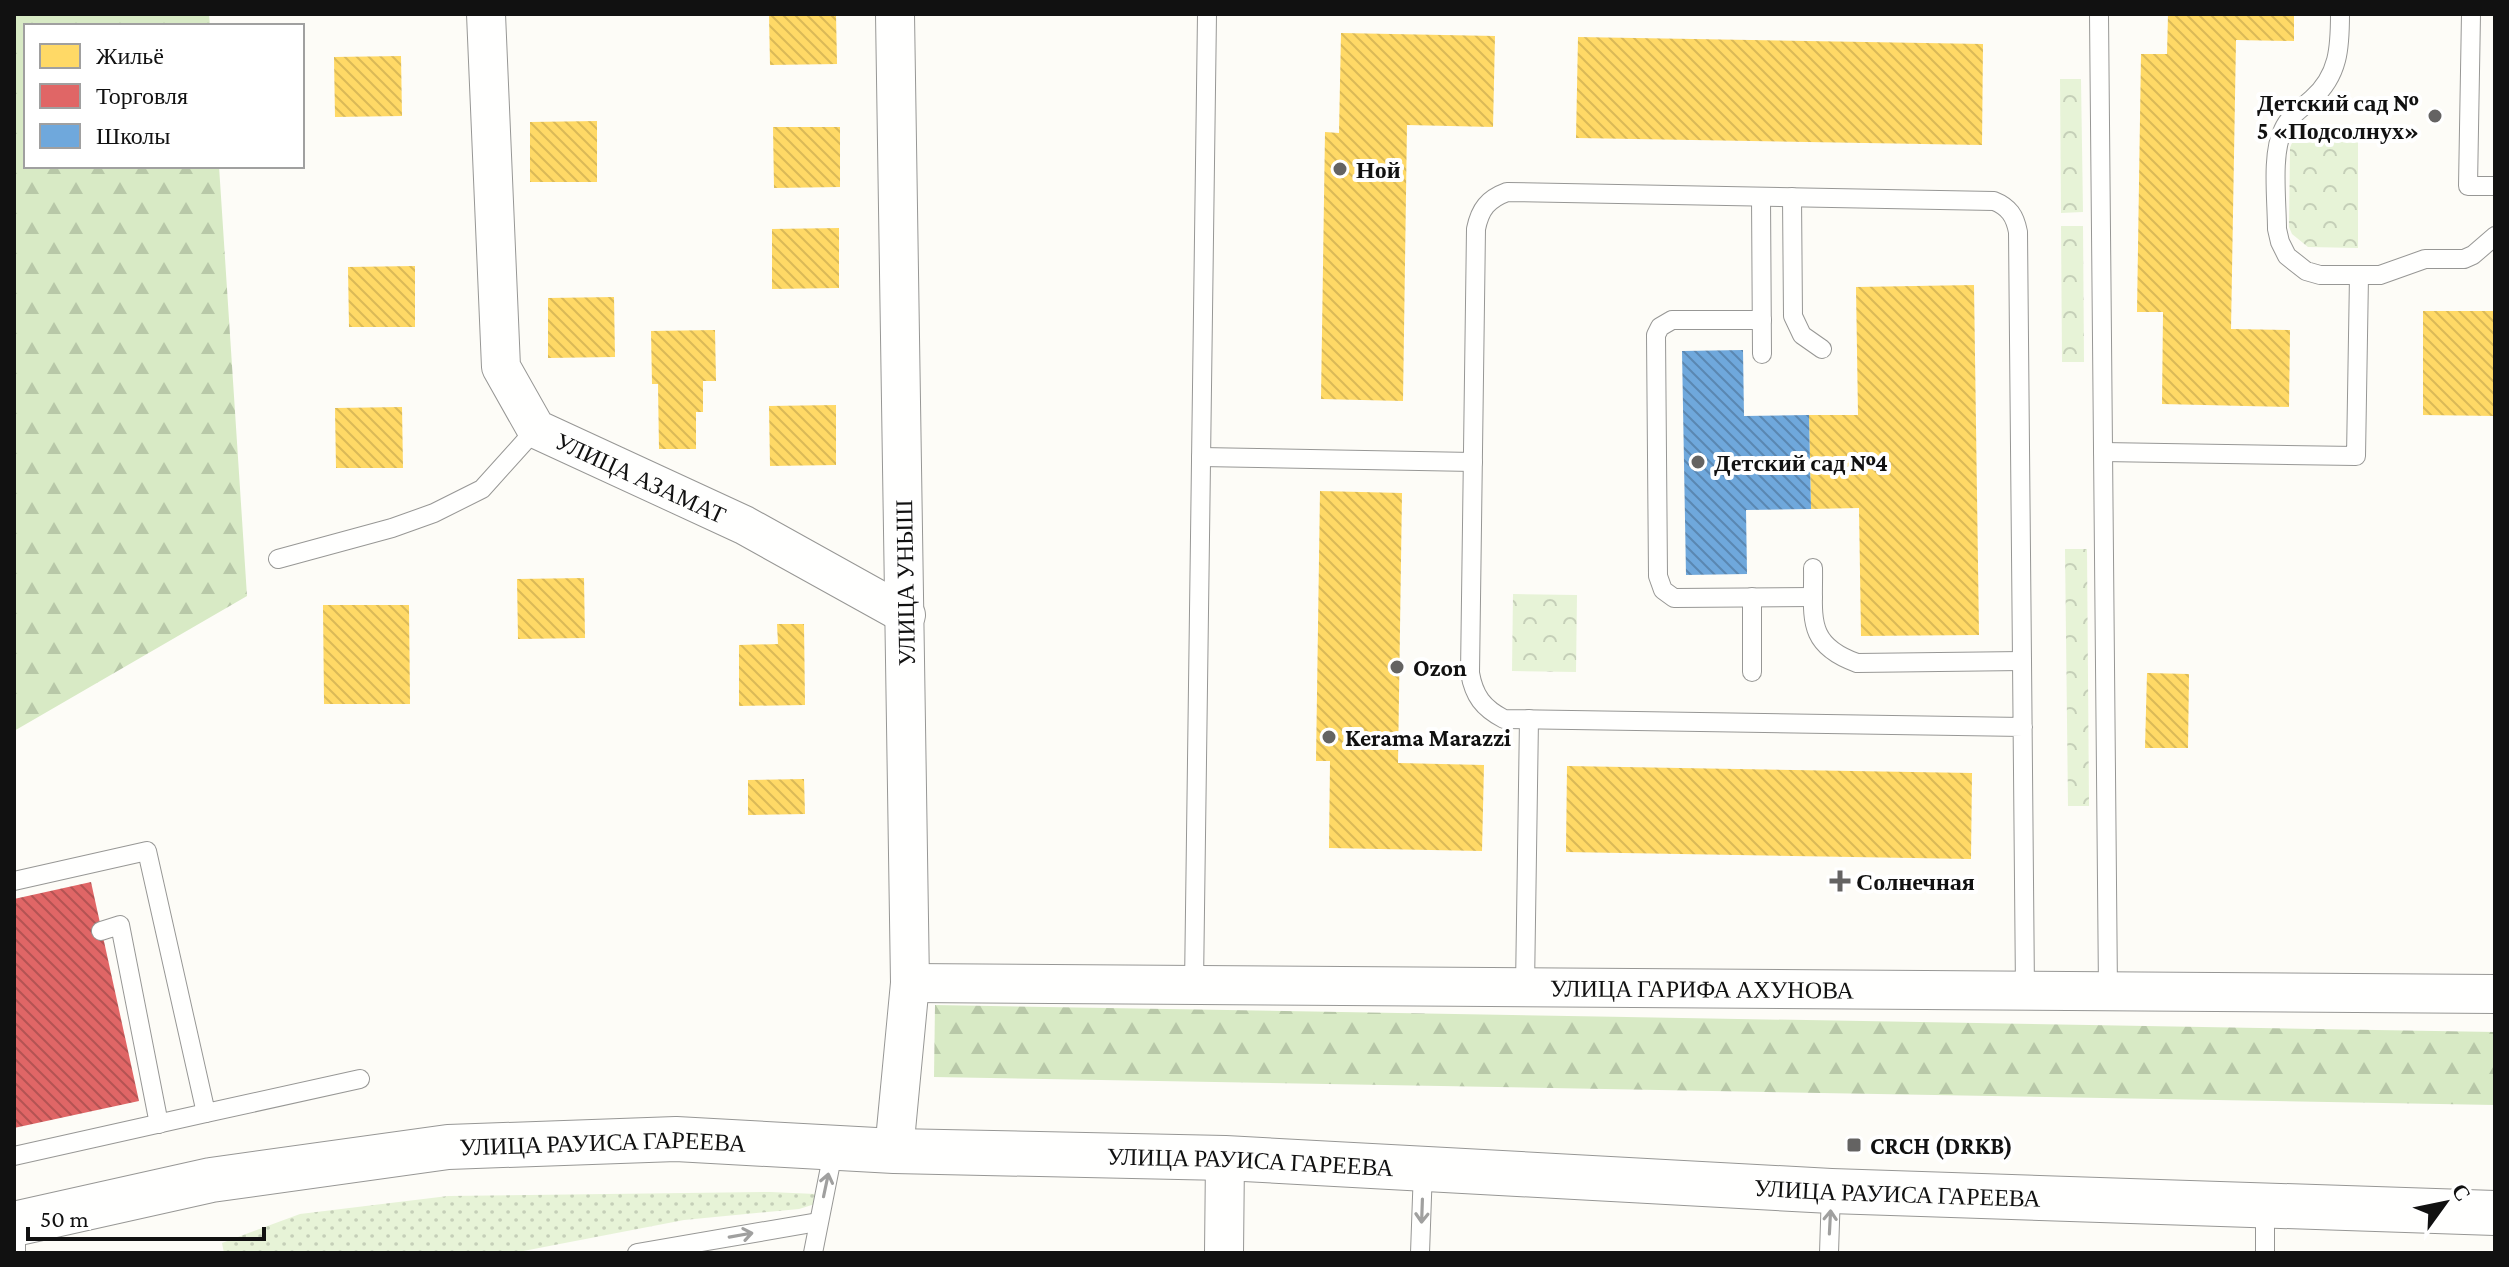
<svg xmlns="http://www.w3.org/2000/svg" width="2509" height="1267" viewBox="0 0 2509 1267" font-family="'Crimson Pro',serif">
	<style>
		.grass { fill: url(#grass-dots) }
		.forest { fill: url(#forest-firs) }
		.park { fill: url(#park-crowns) }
		.homes { fill: url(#homes-back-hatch) }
		.shops { fill: url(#shops-back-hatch) }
		.schools { fill: url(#schools-back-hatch) }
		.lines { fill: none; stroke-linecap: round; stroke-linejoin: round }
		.service-casing { stroke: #979795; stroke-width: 20 }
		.minor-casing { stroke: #979795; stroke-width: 40 }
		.tertiary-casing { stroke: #979795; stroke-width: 46 }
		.service { stroke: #fffffe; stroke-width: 18 }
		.minor { stroke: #fffffe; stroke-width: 38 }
		.tertiary { stroke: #fffffe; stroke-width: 44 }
		.oneway { stroke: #a0a09f }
		.poi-dot { fill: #646362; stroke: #fff; stroke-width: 3 }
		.labels { text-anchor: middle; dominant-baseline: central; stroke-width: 8; stroke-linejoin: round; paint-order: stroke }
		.poi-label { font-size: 24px; font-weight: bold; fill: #111; stroke: #fff; text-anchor: start }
		.street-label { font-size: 24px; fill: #111; stroke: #fff }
	</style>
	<defs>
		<pattern id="grass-dots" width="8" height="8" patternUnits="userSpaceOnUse" patternTransform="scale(2)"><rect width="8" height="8" fill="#e7f3d7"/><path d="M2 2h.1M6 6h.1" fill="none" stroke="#c5cfb8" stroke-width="1.8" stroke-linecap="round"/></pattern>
		<pattern id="forest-firs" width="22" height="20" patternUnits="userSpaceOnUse" patternTransform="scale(2)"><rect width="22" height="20" fill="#d8eac5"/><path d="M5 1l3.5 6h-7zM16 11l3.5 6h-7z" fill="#b8c8a8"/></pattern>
		<pattern id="park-crowns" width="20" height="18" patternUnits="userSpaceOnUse" patternTransform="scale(2)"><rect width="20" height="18" fill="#e7f3d7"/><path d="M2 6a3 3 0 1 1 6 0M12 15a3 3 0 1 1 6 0" fill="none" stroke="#c5cfb8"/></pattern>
		<pattern id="homes-back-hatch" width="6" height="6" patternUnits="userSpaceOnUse" patternTransform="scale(2)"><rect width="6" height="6" fill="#ffd966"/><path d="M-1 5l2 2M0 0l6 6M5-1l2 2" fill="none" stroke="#dab957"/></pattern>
		<pattern id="shops-back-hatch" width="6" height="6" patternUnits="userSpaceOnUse" patternTransform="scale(2)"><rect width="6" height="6" fill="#e06666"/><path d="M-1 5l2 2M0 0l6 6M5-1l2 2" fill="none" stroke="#b45353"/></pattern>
		<pattern id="schools-back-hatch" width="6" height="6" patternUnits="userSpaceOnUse" patternTransform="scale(2)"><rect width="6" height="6" fill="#6fa8dc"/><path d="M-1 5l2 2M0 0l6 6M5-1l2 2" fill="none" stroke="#5a87b1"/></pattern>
	</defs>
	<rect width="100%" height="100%" fill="#fdfcf7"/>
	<!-- grass -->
	<path class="grass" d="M 770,1192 L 816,1194 L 815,1204 L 799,1209 L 684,1220 L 513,1253 L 224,1253 L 222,1243 L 300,1214 L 448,1196 Z"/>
	<!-- forest -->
	<g class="forest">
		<path d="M 14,14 L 209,14 L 210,26 L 26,26 L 26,166 L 219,166 L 247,596 L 14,731 Z"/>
		<path d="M 935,1005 L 2495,1032 L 2495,1105 L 934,1077 Z"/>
	</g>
	<!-- park -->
	<g class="park">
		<path d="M 2060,79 L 2081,79 L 2083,212 L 2061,213 Z"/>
		<path d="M 2358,126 L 2358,248 L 2308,247 L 2292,234 L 2289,227 L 2290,148 C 2300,119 2332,126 2358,126 Z"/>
		<path d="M 2083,226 L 2084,362 L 2062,362 L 2061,226 Z"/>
		<path d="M 2065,549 L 2087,549 L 2089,806 L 2068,806 Z"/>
		<path d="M 1513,594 L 1577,595 L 1576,672 L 1512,671 Z"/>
	</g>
	<!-- homes -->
	<g class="homes">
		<path d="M 769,14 L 836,14 L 837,64 L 770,65 Z"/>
		<path d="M 2168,14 L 2294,14 L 2294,41 L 2236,40 L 2231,329 L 2290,330 L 2289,407 L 2162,404 L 2163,312 L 2137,312 L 2141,54 L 2167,54 Z"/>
		<path d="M 1341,33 L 1495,36 L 1493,127 L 1407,125 L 1403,401 L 1321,399 L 1325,132 L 1339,133 Z"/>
		<path d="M 1578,37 L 1983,44 L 1982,145 L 1576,138 Z"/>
		<path d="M 401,56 L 402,116 L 335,117 L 334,57 Z"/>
		<path d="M 597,121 L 597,182 L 530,182 L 530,122 Z"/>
		<path d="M 773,127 L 840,127 L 840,187 L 774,188 Z"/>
		<path d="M 839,228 L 839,288 L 772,289 L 772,229 Z"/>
		<path d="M 415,266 L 415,327 L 349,327 L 348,267 Z"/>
		<path d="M 1974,285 L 1979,635 L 1861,636 L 1859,508 L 1811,509 L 1809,415 L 1858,415 L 1856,287 Z"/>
		<path d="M 614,297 L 615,357 L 548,358 L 548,298 Z"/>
		<path d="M 2423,311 L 2495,311 L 2495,416 L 2423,415 Z"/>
		<path d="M 715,330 L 716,381 L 703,381 L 703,412 L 696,412 L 696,449 L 659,449 L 658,384 L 652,384 L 651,331 Z"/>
		<path d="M 836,405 L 836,465 L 770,466 L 769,406 Z"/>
		<path d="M 402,407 L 403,468 L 336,468 L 335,408 Z"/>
		<path d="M 1320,491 L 1402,493 L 1398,763 L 1484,765 L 1482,851 L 1329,848 L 1330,761 L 1316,761 Z"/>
		<path d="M 584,578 L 585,638 L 518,639 L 517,579 Z"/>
		<path d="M 323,605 L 409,605 L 410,704 L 324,704 Z"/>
		<path d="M 777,624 L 804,624 L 805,705 L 739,706 L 739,645 L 778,644 Z"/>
		<path d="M 2147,673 L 2189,674 L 2188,748 L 2145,748 Z"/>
		<path d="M 1567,766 L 1972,773 L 1971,859 L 1566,852 Z"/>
		<path d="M 804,779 L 805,814 L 748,815 L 748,780 Z"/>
	</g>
	<!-- shops -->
	<path class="shops" d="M 91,882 L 139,1101 L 14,1128 L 14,899 Z"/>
	<!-- schools -->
	<path class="schools" d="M 1743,350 L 1744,416 L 1809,415 L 1811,509 L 1746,510 L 1747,574 L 1686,575 L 1682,351 Z"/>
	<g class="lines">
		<defs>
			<g id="service">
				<path d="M 2099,14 L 2108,991"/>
				<path d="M 2340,14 C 2340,47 2339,75 2312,99 C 2301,109 2289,116 2283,130 C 2271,154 2277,201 2277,229 L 2280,242 L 2287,256 L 2306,271 L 2320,275 L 2380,275 L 2425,259 L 2464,259 L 2473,255 L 2495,236"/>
				<path d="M 2471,14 L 2468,186 L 2495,186"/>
				<path d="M 1761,197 L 1762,354"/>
				<path d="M 1792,197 L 1793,316 L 1802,335 L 1822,349"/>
				<path d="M 1762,320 L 1672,320 L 1660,327 L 1656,335 L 1658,576 L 1663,590 L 1674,598 L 1813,597"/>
				<path d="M 2103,452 L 2356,456 L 2359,276"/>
				<path d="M 1201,457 L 1473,462"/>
				<path d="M 278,559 L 392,528 L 434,513 L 482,489 L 536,429"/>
				<path d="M 1813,568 C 1814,616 1804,644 1857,663 L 2022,661"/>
				<path d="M 1752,597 L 1752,672"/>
				<path d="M 2023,727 L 1504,719 C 1483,708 1474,696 1470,673 L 1476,229 C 1480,209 1488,199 1507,192 L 1994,201 C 2009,207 2015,216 2018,232 L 2022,661 C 2023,771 2024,881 2025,991"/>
				<path d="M 14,881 L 147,851 L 206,1113 L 360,1079"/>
				<path d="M 101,931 L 120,925 L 159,1124"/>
				<path d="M 1194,985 L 1207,14"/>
				<path d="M 1525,987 L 1529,719"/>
				<path d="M 14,1156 L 206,1113"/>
				<path d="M 16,1253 L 16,1223"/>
				<path d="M 637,1253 L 818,1222"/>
				<path d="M 813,1253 L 834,1147"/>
				<path d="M 1420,1253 L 1423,1169"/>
				<path d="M 1829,1253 L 1831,1191"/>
				<path d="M 2265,1253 L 2265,1206"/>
			</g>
			<g id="minor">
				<path id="s1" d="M 486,14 L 501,367 L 536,429 L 744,525 L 906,615"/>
				<path id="s2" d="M 910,983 L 2495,994"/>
				<path d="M 894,1151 L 910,983 L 895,14"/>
				<path d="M 1224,1253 L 1225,1158"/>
			</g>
			<g id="tertiary">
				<path id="s3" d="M 14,1224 L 211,1180 L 448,1147 L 676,1139 L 894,1151 L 1225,1158 L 1831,1191 L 2495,1213"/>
			</g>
		</defs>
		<!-- service casing -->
		<use href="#service" class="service-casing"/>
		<!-- minor casing -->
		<use href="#minor" class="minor-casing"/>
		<!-- tertiary casing -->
		<use href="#tertiary" class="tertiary-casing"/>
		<!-- service -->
		<use href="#service" class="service"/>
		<!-- minor -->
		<use href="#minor" class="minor"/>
		<!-- tertiary -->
		<use href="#tertiary" class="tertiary"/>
	</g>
	<!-- one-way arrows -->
	<defs><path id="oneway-shaft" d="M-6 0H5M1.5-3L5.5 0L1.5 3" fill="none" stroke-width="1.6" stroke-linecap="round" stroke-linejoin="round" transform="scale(2)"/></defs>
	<g class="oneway">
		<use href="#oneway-shaft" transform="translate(826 1185) rotate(-78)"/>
		<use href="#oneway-shaft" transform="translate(1422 1211) rotate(92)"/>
		<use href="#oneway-shaft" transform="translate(1830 1222) rotate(-87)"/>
		<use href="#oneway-shaft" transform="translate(741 1235) rotate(-10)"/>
	</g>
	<!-- markers -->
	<g class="poi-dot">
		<circle cx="2435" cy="116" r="8"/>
		<circle cx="1340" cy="169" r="8"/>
		<circle cx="1698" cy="462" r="8"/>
		<circle cx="1397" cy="667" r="8"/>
		<circle cx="1329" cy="737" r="8"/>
		<path d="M1836 869h8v8h8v8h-8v8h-8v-8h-8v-8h8z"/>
		<rect x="1846" y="1137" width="16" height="16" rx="4"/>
	</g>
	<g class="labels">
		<!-- poi labels -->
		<g class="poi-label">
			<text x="2419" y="102" text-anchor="end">Детский сад №<tspan x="2419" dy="28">5 «Подсолнух»</tspan></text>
			<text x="1356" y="169">Ной</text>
			<text x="1714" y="462">Детский сад №4</text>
			<text x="1413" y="667">Ozon</text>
			<text x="1345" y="737">Kerama Marazzi</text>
			<text x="1856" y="881">Солнечная</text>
			<text x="1870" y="1145">CRCH (DRKB)</text>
		</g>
		<!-- street labels -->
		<g class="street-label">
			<text stroke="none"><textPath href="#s1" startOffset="540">УЛИЦА АЗАМАТ</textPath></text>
			<text transform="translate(905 583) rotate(-91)">УЛИЦА УНЫШ</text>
			<text stroke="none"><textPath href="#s2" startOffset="792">УЛИЦА ГАРИФА АХУНОВА</textPath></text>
			<text stroke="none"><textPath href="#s3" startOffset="596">УЛИЦА РАУИСА ГАРЕЕВА</textPath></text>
			<text stroke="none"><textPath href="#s3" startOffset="1244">УЛИЦА РАУИСА ГАРЕЕВА</textPath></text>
			<text stroke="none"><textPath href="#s3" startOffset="1892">УЛИЦА РАУИСА ГАРЕЕВА</textPath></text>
		</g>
	</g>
	<!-- border -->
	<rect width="2509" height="1267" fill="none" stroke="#111111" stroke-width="32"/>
	<!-- legend -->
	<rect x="24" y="24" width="280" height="144" fill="#ffffff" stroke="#a0a0a0" stroke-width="2"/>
	<rect x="40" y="44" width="40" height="24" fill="#ffd966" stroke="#a0a0a0" stroke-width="2"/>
	<text x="96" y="64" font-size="24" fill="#111111">Жильё</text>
	<rect x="40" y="84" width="40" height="24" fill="#e06666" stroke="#a0a0a0" stroke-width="2"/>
	<text x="96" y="104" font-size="24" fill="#111111">Торговля</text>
	<rect x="40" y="124" width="40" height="24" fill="#6fa8dc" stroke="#a0a0a0" stroke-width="2"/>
	<text x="96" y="144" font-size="24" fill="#111111">Школы</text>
	<!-- north arrow -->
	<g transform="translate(2445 1203) rotate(57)" stroke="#ffffff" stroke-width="6" paint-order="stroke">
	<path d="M0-6L14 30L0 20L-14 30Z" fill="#111111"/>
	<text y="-12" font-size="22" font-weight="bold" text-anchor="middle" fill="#111111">С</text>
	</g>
	<!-- scale -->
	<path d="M28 1227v12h236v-12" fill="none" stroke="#111111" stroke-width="4"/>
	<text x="40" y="1227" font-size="24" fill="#111111" stroke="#ffffff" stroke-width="6" paint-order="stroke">50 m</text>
</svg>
